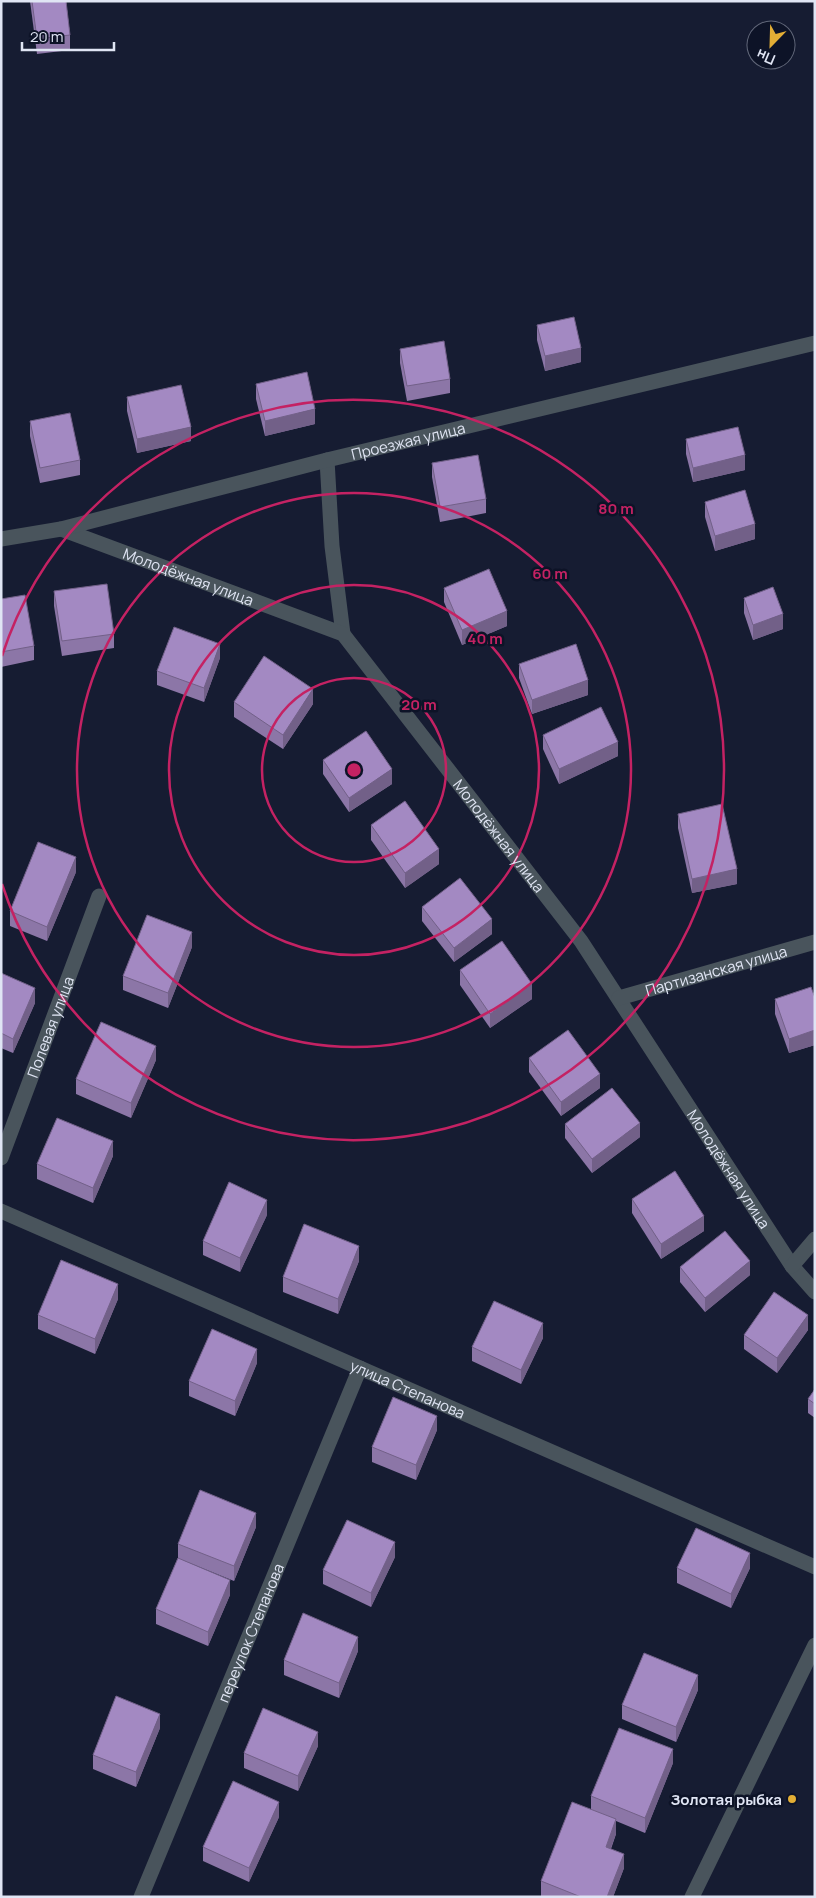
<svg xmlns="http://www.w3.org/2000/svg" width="816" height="1898" viewBox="0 0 816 1898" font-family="Manrope,sans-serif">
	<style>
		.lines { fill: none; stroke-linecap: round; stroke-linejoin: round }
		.minor { stroke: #49545c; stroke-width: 15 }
		.wall { fill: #8c76a7 }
		.shaded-wall { fill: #726088 }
		.building { fill: #a389c2; stroke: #726088 }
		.ring { fill: none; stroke: #c42263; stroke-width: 2.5 }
		.poi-dot { fill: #e3ae35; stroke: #0d1327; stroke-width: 2 }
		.labels { text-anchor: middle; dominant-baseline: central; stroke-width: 5; stroke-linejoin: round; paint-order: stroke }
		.street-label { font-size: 15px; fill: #e0e5f4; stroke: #0d1327 }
		.poi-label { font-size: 15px; font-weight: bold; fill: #e0e5f4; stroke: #0d1327; text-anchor: end }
		.centre { fill: #c42263; stroke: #0d1327; stroke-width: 2.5 }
		.ring-label { font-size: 15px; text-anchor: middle; font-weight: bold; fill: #c42263; stroke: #0d1327; stroke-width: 5; stroke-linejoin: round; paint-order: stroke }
	</style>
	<rect width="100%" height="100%" fill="#161c32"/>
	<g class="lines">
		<!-- minor -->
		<g class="minor">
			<path d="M 327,460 L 332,546 L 343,634"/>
			<path id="s1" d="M 61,529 L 343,634 L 581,941 L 792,1266 L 815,1292"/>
			<path id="s2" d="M 1,539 L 61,529 L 327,460 L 815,343"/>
			<path id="s3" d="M 619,998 L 815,942"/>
			<path id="s4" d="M 1,1158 L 99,896"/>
			<path id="s5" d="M 1,1211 L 815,1567"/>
			<path d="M 792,1266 L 815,1239"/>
			<path id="s6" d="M 141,1897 L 360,1368"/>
			<path d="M 692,1897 L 815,1645"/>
		</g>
	</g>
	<!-- wall -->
	<g class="wall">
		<path d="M 30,1 L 66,1 L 70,35 L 70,50 L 37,54 Z"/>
		<path d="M 537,325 L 581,362 L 545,371 L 537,340 Z"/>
		<path d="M 400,349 L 450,379 L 450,393 L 407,401 L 400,363 Z"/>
		<path d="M 256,384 L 315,424 L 265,436 L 256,399 Z"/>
		<path d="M 127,397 L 191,441 L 137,453 L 127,411 Z"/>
		<path d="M 30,421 L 80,460 L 80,475 L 40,483 L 30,436 Z"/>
		<path d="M 686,439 L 745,470 L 693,482 L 686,454 Z"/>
		<path d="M 432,463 L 486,499 L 486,513 L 440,522 L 432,477 Z"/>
		<path d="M 705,502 L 755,539 L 715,551 L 705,517 Z"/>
		<path d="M 444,588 L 507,626 L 462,645 L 444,602 Z"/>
		<path d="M 54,591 L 114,634 L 114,648 L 62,656 L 54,606 Z"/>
		<path d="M 744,598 L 783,629 L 753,640 L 744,613 Z"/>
		<path d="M 1,599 L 34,646 L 34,660 L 1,667 Z"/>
		<path d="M 220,658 L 204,702 L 157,685 L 157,671 Z"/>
		<path d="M 519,664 L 588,695 L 532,714 L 519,678 Z"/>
		<path d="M 234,702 L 313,704 L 283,749 L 234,717 Z"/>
		<path d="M 543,735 L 618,756 L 559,784 L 543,749 Z"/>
		<path d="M 323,760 L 392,784 L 349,812 L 323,774 Z"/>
		<path d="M 678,814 L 737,884 L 692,893 L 678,828 Z"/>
		<path d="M 371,825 L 439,864 L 405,888 L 371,840 Z"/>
		<path d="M 76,872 L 47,941 L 10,926 L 10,911 Z"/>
		<path d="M 422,907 L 492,934 L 454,962 L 422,921 Z"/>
		<path d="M 192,947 L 168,1008 L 123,990 L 123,976 Z"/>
		<path d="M 460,970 L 532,999 L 490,1028 L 460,985 Z"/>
		<path d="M 1,973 L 35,1003 L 13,1053 L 1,1048 Z"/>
		<path d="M 815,998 L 815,1045 L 789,1053 L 775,1014 L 775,999 Z"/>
		<path d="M 529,1058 L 600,1088 L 561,1116 L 529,1072 Z"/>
		<path d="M 156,1060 L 131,1118 L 76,1094 L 76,1079 Z"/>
		<path d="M 565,1124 L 640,1137 L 592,1173 L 565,1138 Z"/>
		<path d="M 113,1156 L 93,1203 L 37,1179 L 37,1164 Z"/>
		<path d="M 632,1199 L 704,1231 L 661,1259 L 632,1213 Z"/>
		<path d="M 267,1215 L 240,1272 L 203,1255 L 203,1241 Z"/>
		<path d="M 359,1261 L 338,1314 L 283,1292 L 283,1277 Z"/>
		<path d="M 680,1267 L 750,1275 L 705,1312 L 680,1282 Z"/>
		<path d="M 118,1299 L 95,1354 L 38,1329 L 38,1315 Z"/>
		<path d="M 808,1330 L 777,1373 L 744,1349 L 744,1335 Z"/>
		<path d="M 543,1338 L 521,1384 L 472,1361 L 472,1347 Z"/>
		<path d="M 257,1363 L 235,1416 L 189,1396 L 189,1381 Z"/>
		<path d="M 815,1389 L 815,1418 L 808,1413 L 808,1399 Z"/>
		<path d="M 437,1430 L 416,1480 L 372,1462 L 372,1447 Z"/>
		<path d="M 256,1527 L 234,1581 L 180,1559 L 230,1595 L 208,1646 L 156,1624 L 156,1609 L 178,1558 L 178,1544 Z"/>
		<path d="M 395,1557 L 371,1607 L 323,1584 L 323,1570 Z"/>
		<path d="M 677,1568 L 750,1568 L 731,1608 L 677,1583 Z"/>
		<path d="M 358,1651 L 339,1698 L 284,1675 L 284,1660 Z"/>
		<path d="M 698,1690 L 676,1742 L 622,1719 L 622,1705 Z"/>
		<path d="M 160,1728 L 136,1787 L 93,1769 L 93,1755 Z"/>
		<path d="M 318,1746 L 298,1791 L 244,1768 L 244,1753 Z"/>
		<path d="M 673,1763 L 645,1833 L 616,1821 L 616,1834 L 611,1849 L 624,1868 L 613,1897 L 544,1897 L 541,1896 L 541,1881 L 591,1809 L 591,1796 Z"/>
		<path d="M 279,1817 L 249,1882 L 203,1861 L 203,1847 Z"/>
	</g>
	<!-- shaded-wall -->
	<g class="shaded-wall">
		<path d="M 581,348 L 581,362 L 545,371 L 545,356 Z"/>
		<path d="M 315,409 L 315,424 L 265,436 L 265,421 Z"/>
		<path d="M 191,427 L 191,441 L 137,453 L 137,439 Z"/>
		<path d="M 745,455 L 745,470 L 693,482 L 693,468 Z"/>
		<path d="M 755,524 L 755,539 L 715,551 L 715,536 Z"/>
		<path d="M 507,611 L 507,626 L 462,645 L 462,630 Z"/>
		<path d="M 783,614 L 783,629 L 753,640 L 753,625 Z"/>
		<path d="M 220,644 L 220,658 L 204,702 L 204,688 Z"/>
		<path d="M 588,680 L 588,695 L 532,714 L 532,700 Z"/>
		<path d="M 313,689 L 313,704 L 283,749 L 283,735 Z"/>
		<path d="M 618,742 L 618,756 L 559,784 L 559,769 Z"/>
		<path d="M 392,769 L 392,784 L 349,812 L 349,798 Z"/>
		<path d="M 439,849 L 439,864 L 405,888 L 405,873 Z"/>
		<path d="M 76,857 L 76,872 L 47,941 L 47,927 Z"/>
		<path d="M 737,869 L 737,884 L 692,893 L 692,879 Z"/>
		<path d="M 492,919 L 492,934 L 454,962 L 454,948 Z"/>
		<path d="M 192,932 L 192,947 L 168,1008 L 168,993 Z"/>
		<path d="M 532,984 L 532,999 L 490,1028 L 490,1014 Z"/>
		<path d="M 35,988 L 35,1003 L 13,1053 L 13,1039 Z"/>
		<path d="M 815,1030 L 815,1045 L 789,1053 L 789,1039 Z"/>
		<path d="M 156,1046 L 156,1060 L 131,1118 L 131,1103 Z"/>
		<path d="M 600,1074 L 600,1088 L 561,1116 L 561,1102 Z"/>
		<path d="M 640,1123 L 640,1137 L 592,1173 L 592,1159 Z"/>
		<path d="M 113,1141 L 113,1156 L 93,1203 L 93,1188 Z"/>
		<path d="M 267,1200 L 267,1215 L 240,1272 L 240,1258 Z"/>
		<path d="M 704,1216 L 704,1231 L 661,1259 L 661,1244 Z"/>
		<path d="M 359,1246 L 359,1261 L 338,1314 L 338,1299 Z"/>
		<path d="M 750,1261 L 750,1275 L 705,1312 L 705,1298 Z"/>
		<path d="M 118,1284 L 118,1299 L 95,1354 L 95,1339 Z"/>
		<path d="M 808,1315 L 808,1330 L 777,1373 L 777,1358 Z"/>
		<path d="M 543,1323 L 543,1338 L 521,1384 L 521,1370 Z"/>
		<path d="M 257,1349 L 257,1363 L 235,1416 L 235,1401 Z"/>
		<path d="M 437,1416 L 437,1430 L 416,1480 L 416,1465 Z"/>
		<path d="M 256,1513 L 256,1527 L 234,1581 L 234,1566 Z"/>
		<path d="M 395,1542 L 395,1557 L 371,1607 L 371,1593 Z"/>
		<path d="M 750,1553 L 750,1568 L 731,1608 L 731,1594 Z"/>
		<path d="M 230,1580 L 230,1595 L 208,1646 L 208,1632 Z"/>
		<path d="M 358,1637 L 358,1651 L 339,1698 L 339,1683 Z"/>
		<path d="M 698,1675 L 698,1690 L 676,1742 L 676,1727 Z"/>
		<path d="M 160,1714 L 160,1728 L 136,1787 L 136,1772 Z"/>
		<path d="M 318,1732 L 318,1746 L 298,1791 L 298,1776 Z"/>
		<path d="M 673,1749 L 673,1763 L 645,1833 L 645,1818 Z"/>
		<path d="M 279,1802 L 279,1817 L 249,1882 L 249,1868 Z"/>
		<path d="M 616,1819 L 616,1834 L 606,1861 L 606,1847 Z"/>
		<path d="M 624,1854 L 624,1868 L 613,1897 L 607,1897 Z"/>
	</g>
	<!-- building -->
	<g class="building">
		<path d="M 32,1 L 66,1 L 70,35 L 37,39 Z"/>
		<path d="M 574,317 L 581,348 L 545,356 L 537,325 Z"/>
		<path d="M 444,341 L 450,379 L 407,386 L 400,349 Z"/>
		<path d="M 307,372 L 315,409 L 265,421 L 256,384 Z"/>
		<path d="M 181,385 L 191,427 L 137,439 L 127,397 Z"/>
		<path d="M 70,413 L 80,460 L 40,468 L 30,421 Z"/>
		<path d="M 738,427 L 745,455 L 693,468 L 686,439 Z"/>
		<path d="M 478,455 L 486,499 L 440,507 L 432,463 Z"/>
		<path d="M 745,490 L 755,524 L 715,536 L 705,502 Z"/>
		<path d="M 489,569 L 507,611 L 462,630 L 444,588 Z"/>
		<path d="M 107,584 L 114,634 L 62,641 L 54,591 Z"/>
		<path d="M 773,587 L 783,614 L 753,625 L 744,598 Z"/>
		<path d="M 25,595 L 34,646 L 1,652 L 1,599 Z"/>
		<path d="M 174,627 L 220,644 L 204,688 L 157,671 Z"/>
		<path d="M 576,644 L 588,680 L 532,700 L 519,664 Z"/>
		<path d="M 264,656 L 313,689 L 283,735 L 234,702 Z"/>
		<path d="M 601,707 L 618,742 L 559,769 L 543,735 Z"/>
		<path d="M 366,731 L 392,769 L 349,798 L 323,760 Z"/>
		<path d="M 405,801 L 439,849 L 405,873 L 371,825 Z"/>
		<path d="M 722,804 L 737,869 L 692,879 L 678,814 Z"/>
		<path d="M 38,842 L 76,857 L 47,927 L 10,911 Z"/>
		<path d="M 460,878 L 492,919 L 454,948 L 422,907 Z"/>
		<path d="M 147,915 L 192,932 L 168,993 L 123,976 Z"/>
		<path d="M 502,941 L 532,984 L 490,1014 L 460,970 Z"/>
		<path d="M 1,973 L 35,988 L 13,1039 L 1,1033 Z"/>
		<path d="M 811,987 L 815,998 L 815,1030 L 789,1039 L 775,999 Z"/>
		<path d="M 101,1022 L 156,1046 L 131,1103 L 76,1079 Z"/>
		<path d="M 568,1030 L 600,1074 L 561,1102 L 529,1058 Z"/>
		<path d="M 612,1088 L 640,1123 L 592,1159 L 565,1124 Z"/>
		<path d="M 57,1118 L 113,1141 L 93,1188 L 37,1164 Z"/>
		<path d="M 675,1171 L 704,1216 L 661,1244 L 632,1199 Z"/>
		<path d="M 229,1182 L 267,1200 L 240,1258 L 203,1241 Z"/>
		<path d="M 304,1224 L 359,1246 L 338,1299 L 283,1277 Z"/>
		<path d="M 725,1231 L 750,1261 L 705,1298 L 680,1267 Z"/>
		<path d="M 61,1260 L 118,1284 L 95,1339 L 38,1315 Z"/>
		<path d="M 774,1292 L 808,1315 L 777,1358 L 744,1335 Z"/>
		<path d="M 494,1301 L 543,1323 L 521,1370 L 472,1347 Z"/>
		<path d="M 212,1329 L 257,1349 L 235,1401 L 189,1381 Z"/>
		<path d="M 815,1389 L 815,1404 L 808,1399 Z"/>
		<path d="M 393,1397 L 437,1416 L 416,1465 L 372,1447 Z"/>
		<path d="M 200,1490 L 256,1513 L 234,1566 L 178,1544 Z"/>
		<path d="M 347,1520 L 395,1542 L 371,1593 L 323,1570 Z"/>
		<path d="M 696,1528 L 750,1553 L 731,1594 L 677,1568 Z"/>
		<path d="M 178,1558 L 230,1580 L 208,1632 L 156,1609 Z"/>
		<path d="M 303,1613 L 358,1637 L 339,1683 L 284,1660 Z"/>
		<path d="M 644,1653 L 698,1675 L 676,1727 L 622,1705 Z"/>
		<path d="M 116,1696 L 160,1714 L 136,1772 L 93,1755 Z"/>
		<path d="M 263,1708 L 318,1732 L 298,1776 L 244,1753 Z"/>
		<path d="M 619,1728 L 673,1749 L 645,1818 L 591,1796 Z"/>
		<path d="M 233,1781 L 279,1802 L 249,1868 L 203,1847 Z"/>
		<path d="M 572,1802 L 616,1819 L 606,1847 L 624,1854 L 607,1897 L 581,1897 L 541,1881 Z"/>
	</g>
	<!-- distance rings -->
	<g class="ring">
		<circle cx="354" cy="770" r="92"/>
		<circle cx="354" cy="770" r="185"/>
		<circle cx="354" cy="770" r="277"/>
		<path d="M2 656A370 370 0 1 1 2 884"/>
	</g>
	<!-- markers -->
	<circle class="poi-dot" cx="792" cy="1799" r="5"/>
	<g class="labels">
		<!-- street labels -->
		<g class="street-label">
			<text stroke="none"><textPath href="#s2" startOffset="419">Проезжая улица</textPath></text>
			<text stroke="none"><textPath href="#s1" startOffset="136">Молодёжная улица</textPath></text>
			<text stroke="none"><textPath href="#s1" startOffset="556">Молодёжная улица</textPath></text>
			<text stroke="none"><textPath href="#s3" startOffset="101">Партизанская улица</textPath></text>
			<text stroke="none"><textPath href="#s4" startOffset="140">Полевая улица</textPath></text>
			<text stroke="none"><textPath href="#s1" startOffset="961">Молодёжная улица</textPath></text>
			<text stroke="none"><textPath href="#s5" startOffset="444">улица Степанова</textPath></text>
			<text stroke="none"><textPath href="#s6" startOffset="286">переулок Степанова</textPath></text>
		</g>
		<!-- poi labels -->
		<g class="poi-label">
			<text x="782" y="1799">Золотая рыбка</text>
		</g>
	</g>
	<circle cx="354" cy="770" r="8" class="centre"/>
	<g class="ring-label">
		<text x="616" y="514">80 m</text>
		<text x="550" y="579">60 m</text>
		<text x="485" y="644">40 m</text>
		<text x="419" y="710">20 m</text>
	</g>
	<!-- border -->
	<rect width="816" height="1898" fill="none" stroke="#e0e5f4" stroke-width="5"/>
	<!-- north arrow -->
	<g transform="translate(771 45) rotate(203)"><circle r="24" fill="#0d1327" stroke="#616779"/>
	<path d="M0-4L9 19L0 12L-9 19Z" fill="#e3ae35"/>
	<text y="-8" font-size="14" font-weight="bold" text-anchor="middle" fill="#e0e5f4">Пн</text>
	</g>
	<!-- scale -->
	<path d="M22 42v8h92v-8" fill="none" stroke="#e0e5f4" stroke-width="2.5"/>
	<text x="30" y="42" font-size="15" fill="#e0e5f4" stroke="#0d1327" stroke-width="4" paint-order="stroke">20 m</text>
</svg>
